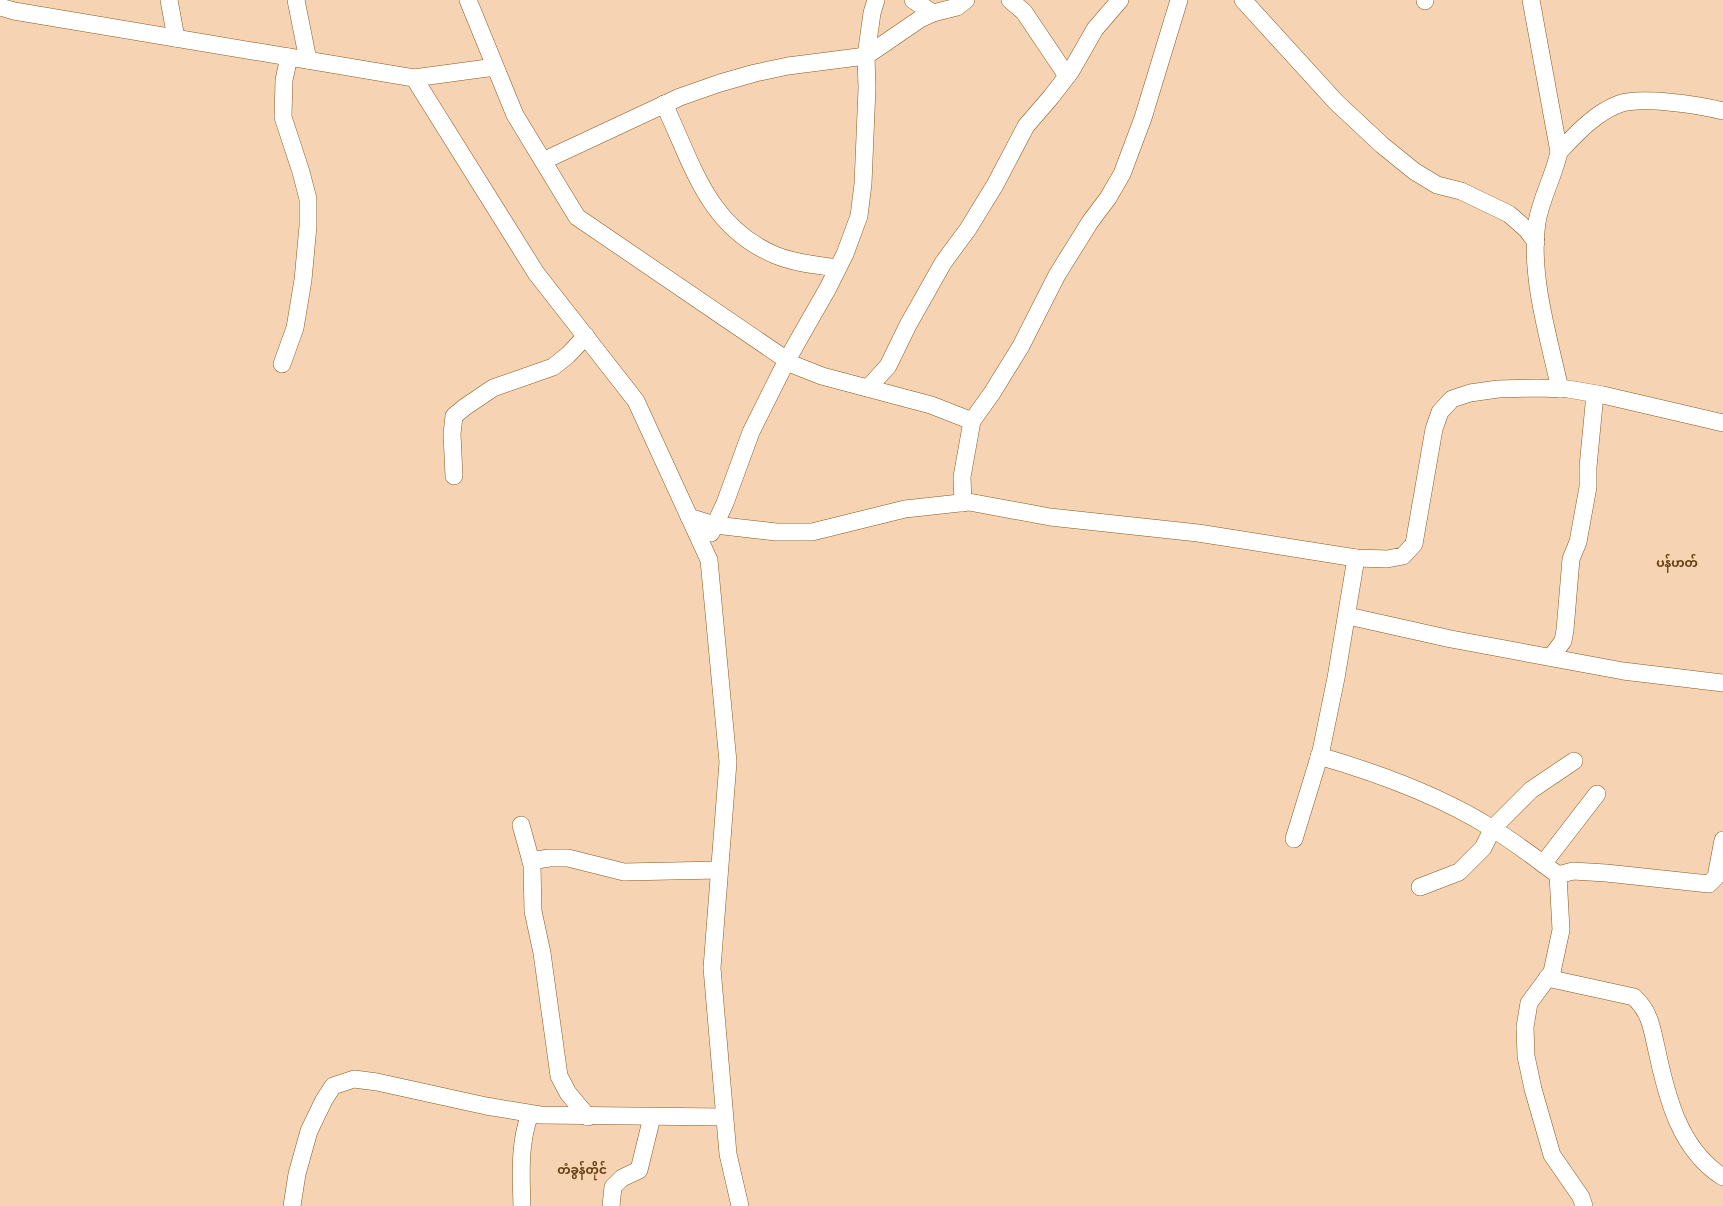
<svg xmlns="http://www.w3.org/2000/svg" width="1723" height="1206" viewBox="0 0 1723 1206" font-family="Overpass,'Noto Sans Myanmar',sans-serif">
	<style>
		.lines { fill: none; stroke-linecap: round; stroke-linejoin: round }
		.minor-casing { stroke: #8b581e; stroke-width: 18 }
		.minor { stroke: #fff; stroke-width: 17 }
		.labels { text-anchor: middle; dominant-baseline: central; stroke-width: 3; stroke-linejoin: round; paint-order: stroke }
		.quarter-label { font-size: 12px; font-weight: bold; fill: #664014; stroke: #f6d4b3 }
	</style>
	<rect width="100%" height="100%" fill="#f6d4b3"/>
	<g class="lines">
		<defs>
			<g id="minor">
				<path d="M 169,0 L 176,38"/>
				<path d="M 296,0 L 308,60"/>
				<path d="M 468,0 L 515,115 L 577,217 L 794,365 L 822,376 L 931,405 L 972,421"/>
				<path d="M 913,0 L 933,13"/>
				<path d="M 1010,0 L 1024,12 L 1067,76"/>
				<path d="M 1243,0 L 1336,102 L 1382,145 L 1414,171 L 1437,185 L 1461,191 L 1509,214 L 1527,230 L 1536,242"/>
				<path d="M 1531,0 L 1559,152 C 1554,176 1541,198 1537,222 C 1529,274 1549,339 1560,389"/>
				<path d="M 1425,1 L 1425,0"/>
				<path d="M 0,7 L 14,11 L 414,78 L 495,67"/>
				<path d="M 414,78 L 536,273 L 636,401 L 709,560 L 728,762 L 712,968 L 728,1154 L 740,1206"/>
				<path d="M 664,104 C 693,165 707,226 775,255 C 794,263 817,265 837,268"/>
				<path d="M 1559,152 C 1576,134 1595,113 1619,104 C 1641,96 1699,105 1723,111"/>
				<path d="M 543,161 L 680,97 L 720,83 L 755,73 L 788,66 L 866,56 L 920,19 L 933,13 L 957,7 L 966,0"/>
				<path d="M 282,364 L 295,328 L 303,280 L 308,226 L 308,199 L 301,172 L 283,117 L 284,80 L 289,57"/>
				<path d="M 868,388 L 888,366 L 908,325 L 943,263 L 968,229 L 995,185 L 1026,126 L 1051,97 L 1071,71 L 1095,29 L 1120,0"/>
				<path d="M 454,476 L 452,434 L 454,416 L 465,407 L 493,388 L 553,367 L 568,355 L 586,336"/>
				<path d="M 963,503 L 962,477 L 972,421 L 992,393 L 1021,346 L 1057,275 L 1090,222 L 1108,198 L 1122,174 L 1143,118 L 1179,0"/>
				<path d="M 689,517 L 715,525 L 776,532 L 812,532 L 905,509 L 969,502 L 1050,517 L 1198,533 L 1356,558 L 1387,559 L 1403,556 L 1414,544 L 1434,429 L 1440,412 L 1452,399 L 1470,393 L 1498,389 L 1537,388 L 1568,389 L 1603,395 L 1723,423"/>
				<path d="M 711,533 L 725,503 L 751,432 L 787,360 L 828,288 L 845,254 L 859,216 L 863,184 L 867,88 L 866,56 L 872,13 L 876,0"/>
				<path d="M 1348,616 L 1451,639 L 1623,671 L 1723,683"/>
				<path d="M 1551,657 L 1563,641 L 1565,630 L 1571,559 L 1578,542 L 1588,487 L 1588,467 L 1595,394"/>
				<path d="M 1319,756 C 1378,773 1441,796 1493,829 C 1516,843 1537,859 1558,875 L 1561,930 L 1552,972 L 1529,1003 L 1525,1027 L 1526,1056 L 1533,1089 L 1552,1155 L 1581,1197 L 1584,1206"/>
				<path d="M 521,825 L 532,865 L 533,911 L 542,953 L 559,1076 L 568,1093 L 588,1117"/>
				<path d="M 1294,839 L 1321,751 L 1336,678 L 1356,558"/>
				<path d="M 531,861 L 549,858 L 568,858 L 624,872 L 719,870"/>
				<path d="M 1543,864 L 1597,794"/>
				<path d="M 1558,875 L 1573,871 L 1606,873 L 1709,884 L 1716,877 L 1723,840"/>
				<path d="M 1420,887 L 1459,872 L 1483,848 L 1493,828 L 1531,790 L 1574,761"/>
				<path d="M 1547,978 L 1634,997 C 1651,1013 1652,1030 1657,1051 C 1667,1098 1680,1150 1723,1177"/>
				<path d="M 292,1206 L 297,1174 L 309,1131 L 324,1100 L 333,1086 L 354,1079 L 377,1082 L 486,1106 L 540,1115 L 724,1117"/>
				<path d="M 522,1206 C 521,1175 519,1143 530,1114"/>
				<path d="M 611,1206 L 613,1187 L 622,1178 L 639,1170 L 652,1117"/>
			</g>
		</defs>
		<!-- minor casing -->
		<use href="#minor" class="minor-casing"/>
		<!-- minor -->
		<use href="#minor" class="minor"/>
	</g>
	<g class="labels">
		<!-- quarter labels -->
		<g class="quarter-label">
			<text x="1677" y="564">ပန်ဟတ်</text>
			<text x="582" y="1171">တံခွန်တိုင်</text>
		</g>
	</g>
</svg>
